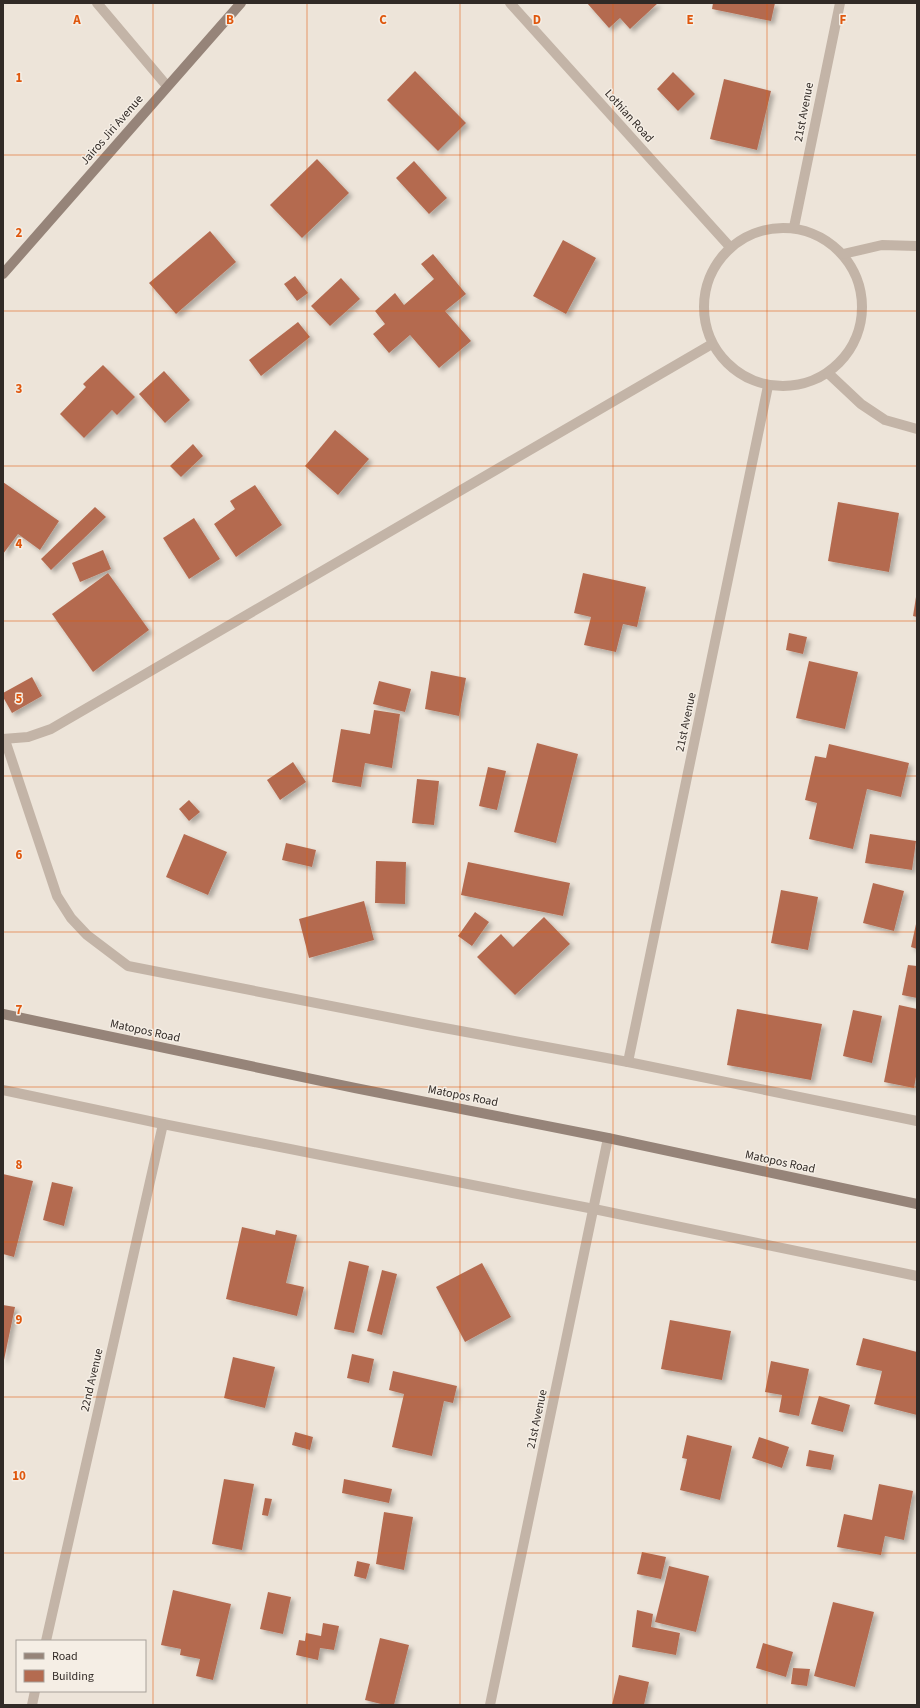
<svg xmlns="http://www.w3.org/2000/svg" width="920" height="1708" viewBox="0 0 920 1708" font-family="'Source Sans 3',sans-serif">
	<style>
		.building { fill: #b46b50; filter: url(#shadow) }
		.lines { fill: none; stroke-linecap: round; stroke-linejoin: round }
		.service { stroke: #c3b4a7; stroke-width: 10 }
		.minor { stroke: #c3b4a7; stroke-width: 10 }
		.secondary { stroke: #968479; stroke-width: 10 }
		.grid { fill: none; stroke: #df570d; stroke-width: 1; stroke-opacity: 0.55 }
		.labels { text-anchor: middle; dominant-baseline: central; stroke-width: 3; stroke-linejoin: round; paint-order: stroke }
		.street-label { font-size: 12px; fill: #312a26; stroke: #f5eee5 }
		.grid-label { font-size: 13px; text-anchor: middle; font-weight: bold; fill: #df570d; stroke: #f5eee5; stroke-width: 3; stroke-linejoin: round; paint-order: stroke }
	</style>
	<defs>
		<filter id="shadow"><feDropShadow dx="3.5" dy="3.5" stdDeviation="2" flood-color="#0004"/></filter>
	</defs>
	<rect width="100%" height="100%" fill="#ede4d9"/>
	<!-- building -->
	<g class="building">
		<path d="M 587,3 L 658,3 L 630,29 L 620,18 L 609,28 Z"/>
		<path d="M 713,3 L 775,3 L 771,21 L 712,9 Z"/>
		<path d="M 415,71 L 466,123 L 438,151 L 387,100 Z"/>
		<path d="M 673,72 L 695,94 L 678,111 L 657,89 Z"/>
		<path d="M 724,79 L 771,91 L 757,150 L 710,139 Z"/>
		<path d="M 317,159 L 349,193 L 302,238 L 270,205 Z"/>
		<path d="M 414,161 L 447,198 L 429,214 L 396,178 Z"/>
		<path d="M 210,231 L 236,262 L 176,314 L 149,283 Z"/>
		<path d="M 563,240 L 596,258 L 566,314 L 533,296 Z"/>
		<path d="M 433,254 L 466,294 L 445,311 L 471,341 L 439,368 L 410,335 L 389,353 L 373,334 L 385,324 L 375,311 L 395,293 L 404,305 L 434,279 L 421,264 Z"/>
		<path d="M 295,276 L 308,293 L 297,301 L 284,284 Z"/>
		<path d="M 341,278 L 360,299 L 330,326 L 311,306 Z"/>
		<path d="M 298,322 L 310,337 L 261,376 L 249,360 Z"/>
		<path d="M 103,365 L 135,397 L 117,415 L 112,410 L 84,438 L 60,414 L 86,387 L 83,384 Z"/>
		<path d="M 164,371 L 190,400 L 165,423 L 139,394 Z"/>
		<path d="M 335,430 L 369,459 L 338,495 L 305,466 Z"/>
		<path d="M 193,444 L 203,456 L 181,477 L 170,466 Z"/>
		<path d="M 3,482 L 59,521 L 40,550 L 18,534 L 3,554 Z"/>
		<path d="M 255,485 L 282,525 L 236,557 L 214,524 L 235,509 L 230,501 Z"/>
		<path d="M 838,502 L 899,513 L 889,572 L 828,561 Z"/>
		<path d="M 95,507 L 106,517 L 51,570 L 41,559 Z"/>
		<path d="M 194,518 L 220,559 L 189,579 L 163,538 Z"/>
		<path d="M 103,550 L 111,569 L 80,582 L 72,563 Z"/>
		<path d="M 108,573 L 149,630 L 93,672 L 52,614 Z"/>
		<path d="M 583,573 L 646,587 L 637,627 L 623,624 L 616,652 L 584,645 L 591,617 L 574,613 Z"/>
		<path d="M 916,597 L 917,597 L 917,617 L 913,616 Z"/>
		<path d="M 789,633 L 807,637 L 803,654 L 786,650 Z"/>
		<path d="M 809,661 L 858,672 L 845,729 L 796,718 Z"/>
		<path d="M 431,671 L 466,678 L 459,716 L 425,709 Z"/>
		<path d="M 32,677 L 42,696 L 12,713 L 3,697 L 3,693 Z"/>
		<path d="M 379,681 L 411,689 L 405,712 L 373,704 Z"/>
		<path d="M 374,710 L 400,714 L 392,768 L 365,763 L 361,787 L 332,782 L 341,729 L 370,734 Z"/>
		<path d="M 537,743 L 578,754 L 556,843 L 514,832 Z"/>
		<path d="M 829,744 L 909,763 L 901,797 L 867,789 L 853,849 L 809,839 L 817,803 L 805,800 L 815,756 L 826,758 Z"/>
		<path d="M 293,762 L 306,782 L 280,800 L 267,780 Z"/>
		<path d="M 488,767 L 506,771 L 497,810 L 479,806 Z"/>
		<path d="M 417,779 L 439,781 L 434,825 L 412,823 Z"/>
		<path d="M 189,800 L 200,812 L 189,821 L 179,809 Z"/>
		<path d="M 184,834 L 227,852 L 208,895 L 166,877 Z"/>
		<path d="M 870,834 L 916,841 L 912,870 L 865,863 Z"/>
		<path d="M 286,843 L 316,850 L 312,867 L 282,860 Z"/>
		<path d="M 376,861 L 406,862 L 405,904 L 375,903 Z"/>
		<path d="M 468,862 L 570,883 L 563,916 L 461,895 Z"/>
		<path d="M 873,883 L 904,891 L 894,931 L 863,923 Z"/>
		<path d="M 781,890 L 818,897 L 808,950 L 771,943 Z"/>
		<path d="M 364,901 L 374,940 L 309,958 L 299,919 Z"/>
		<path d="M 475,912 L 489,922 L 472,946 L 458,936 Z"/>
		<path d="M 544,917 L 570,944 L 515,995 L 477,957 L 501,934 L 513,947 Z"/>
		<path d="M 916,924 L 917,924 L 917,949 L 911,947 Z"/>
		<path d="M 908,965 L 917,966 L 917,998 L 902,995 Z"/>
		<path d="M 899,1005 L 917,1009 L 917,1071 L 914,1088 L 884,1082 Z"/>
		<path d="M 737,1009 L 822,1024 L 811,1080 L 727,1065 Z"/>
		<path d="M 853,1010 L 882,1016 L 872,1063 L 843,1056 Z"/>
		<path d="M 3,1174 L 33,1181 L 14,1257 L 3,1254 Z"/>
		<path d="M 52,1182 L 73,1187 L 64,1226 L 43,1220 Z"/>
		<path d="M 242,1227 L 275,1235 L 276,1230 L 297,1235 L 286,1283 L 304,1287 L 297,1316 L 226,1299 Z"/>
		<path d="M 349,1261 L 369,1266 L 354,1333 L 334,1329 Z"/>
		<path d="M 482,1263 L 511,1317 L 465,1342 L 436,1287 Z"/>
		<path d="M 382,1270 L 397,1274 L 382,1335 L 367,1331 Z"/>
		<path d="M 3,1305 L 15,1307 L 4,1360 L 3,1360 Z"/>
		<path d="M 670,1320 L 731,1331 L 722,1380 L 661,1369 Z"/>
		<path d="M 863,1338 L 917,1352 L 917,1415 L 874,1404 L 882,1371 L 856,1365 Z"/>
		<path d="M 352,1354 L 374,1359 L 369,1383 L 347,1378 Z"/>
		<path d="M 233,1357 L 275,1367 L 265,1408 L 224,1398 Z"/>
		<path d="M 771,1361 L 809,1369 L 799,1416 L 779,1412 L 782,1395 L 765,1392 Z"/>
		<path d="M 393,1371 L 457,1386 L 453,1403 L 444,1401 L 432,1456 L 392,1447 L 404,1394 L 389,1390 Z"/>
		<path d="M 819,1396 L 850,1405 L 843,1432 L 811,1424 Z"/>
		<path d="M 295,1432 L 313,1437 L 310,1450 L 292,1445 Z"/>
		<path d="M 687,1435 L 732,1446 L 720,1500 L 680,1490 L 687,1459 L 682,1458 Z"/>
		<path d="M 759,1437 L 789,1447 L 782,1468 L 752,1458 Z"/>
		<path d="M 809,1450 L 834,1455 L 831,1470 L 806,1466 Z"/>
		<path d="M 224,1479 L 254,1484 L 242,1550 L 212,1544 Z"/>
		<path d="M 344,1479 L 392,1489 L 389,1503 L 342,1493 Z"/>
		<path d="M 879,1484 L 913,1491 L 904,1540 L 885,1536 L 881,1555 L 837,1547 L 844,1514 L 872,1520 Z"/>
		<path d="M 265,1498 L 272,1499 L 268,1516 L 262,1515 Z"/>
		<path d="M 384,1512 L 413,1517 L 404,1570 L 376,1564 Z"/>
		<path d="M 642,1552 L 666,1557 L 661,1579 L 637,1574 Z"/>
		<path d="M 357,1561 L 370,1564 L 366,1579 L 354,1576 Z"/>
		<path d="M 669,1566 L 709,1576 L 696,1632 L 655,1622 Z"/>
		<path d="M 173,1590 L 231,1604 L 213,1680 L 196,1676 L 200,1659 L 180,1655 L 181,1649 L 161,1645 Z"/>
		<path d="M 268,1592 L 291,1597 L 283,1634 L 260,1629 Z"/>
		<path d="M 833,1602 L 874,1612 L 855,1687 L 814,1676 Z"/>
		<path d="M 637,1610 L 653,1614 L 651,1627 L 680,1633 L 676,1655 L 632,1647 Z"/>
		<path d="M 323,1623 L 339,1626 L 334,1650 L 320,1648 L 318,1660 L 296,1655 L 299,1640 L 305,1641 L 306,1633 L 321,1636 Z"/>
		<path d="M 380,1638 L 409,1645 L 394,1705 L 385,1705 L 365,1700 Z"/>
		<path d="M 763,1643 L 793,1652 L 786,1677 L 756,1668 Z"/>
		<path d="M 793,1668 L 810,1669 L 807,1686 L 791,1684 Z"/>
		<path d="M 619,1675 L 649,1682 L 644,1705 L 612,1705 Z"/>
	</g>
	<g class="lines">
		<!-- service -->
		<g class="service">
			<path d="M 5,740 L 57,896 L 71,918 L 87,935 L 128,966 L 428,1025 L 628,1062 L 917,1121"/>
			<path d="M 3,1090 L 163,1124 L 594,1209 L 917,1276"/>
		</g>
		<!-- minor -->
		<g class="minor">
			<path d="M 97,3 L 167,86"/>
			<path d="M 510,3 L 730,247"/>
			<path d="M 794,227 L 840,3"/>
			<circle cx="783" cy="307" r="79"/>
			<path d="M 843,254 L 882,245 L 917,246"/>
			<path d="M 828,373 L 861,404 L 885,420 L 917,429"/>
			<path d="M 3,739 L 28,737 L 51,729 L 712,344"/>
			<path d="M 628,1062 L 768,386"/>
			<path d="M 46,1641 L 163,1124"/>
			<path d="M 32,1705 L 35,1691"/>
			<path d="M 490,1705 L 608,1138"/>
		</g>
		<!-- secondary -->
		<g class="secondary">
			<path d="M 3,274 L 241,3"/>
			<path d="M 3,1014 L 355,1088 L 608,1138 L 917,1204"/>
		</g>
	</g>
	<!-- grid -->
	<path class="grid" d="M 153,3 L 153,1705M 307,3 L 307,1705M 460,3 L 460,1705M 613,3 L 613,1705M 767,3 L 767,1705M 3,155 L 917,155M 3,311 L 917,311M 3,466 L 917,466M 3,621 L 917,621M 3,776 L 917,776M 3,932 L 917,932M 3,1087 L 917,1087M 3,1242 L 917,1242M 3,1397 L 917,1397M 3,1553 L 917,1553"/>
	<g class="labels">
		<!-- street labels -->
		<g class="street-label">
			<text transform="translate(804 112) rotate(-79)">21st Avenue</text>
			<text transform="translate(629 116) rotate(48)">Lothian Road</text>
			<text transform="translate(112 130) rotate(-49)">Jairos Jiri Avenue</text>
			<text transform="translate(686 722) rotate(-78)">21st Avenue</text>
			<text transform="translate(145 1031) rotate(12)">Matopos Road</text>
			<text transform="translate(463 1096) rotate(11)">Matopos Road</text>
			<text transform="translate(780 1162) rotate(12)">Matopos Road</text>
			<text transform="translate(92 1380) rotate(-77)">22nd Avenue</text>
			<text transform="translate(537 1419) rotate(-78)">21st Avenue</text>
		</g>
	</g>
	<g class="grid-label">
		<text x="77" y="24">A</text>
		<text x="230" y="24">B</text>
		<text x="383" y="24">C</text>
		<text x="537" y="24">D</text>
		<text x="690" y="24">E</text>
		<text x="843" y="24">F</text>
		<text x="19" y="82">1</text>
		<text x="19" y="237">2</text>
		<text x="19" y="393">3</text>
		<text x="19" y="548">4</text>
		<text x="19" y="703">5</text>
		<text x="19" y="859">6</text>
		<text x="19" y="1014">7</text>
		<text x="19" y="1169">8</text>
		<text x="19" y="1324">9</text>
		<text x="19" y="1480">10</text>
	</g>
	<!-- border -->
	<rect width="920" height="1708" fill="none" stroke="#312a26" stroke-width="8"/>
	<!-- legend -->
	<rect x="16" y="1640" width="130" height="52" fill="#f5eee5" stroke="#a7a099"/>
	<rect x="24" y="1653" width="20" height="6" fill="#968479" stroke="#a7a099"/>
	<text x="52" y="1660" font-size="12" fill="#312a26">Road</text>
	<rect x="24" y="1670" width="20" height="12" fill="#b46b50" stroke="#a7a099"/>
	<text x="52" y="1680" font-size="12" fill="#312a26">Building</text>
</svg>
